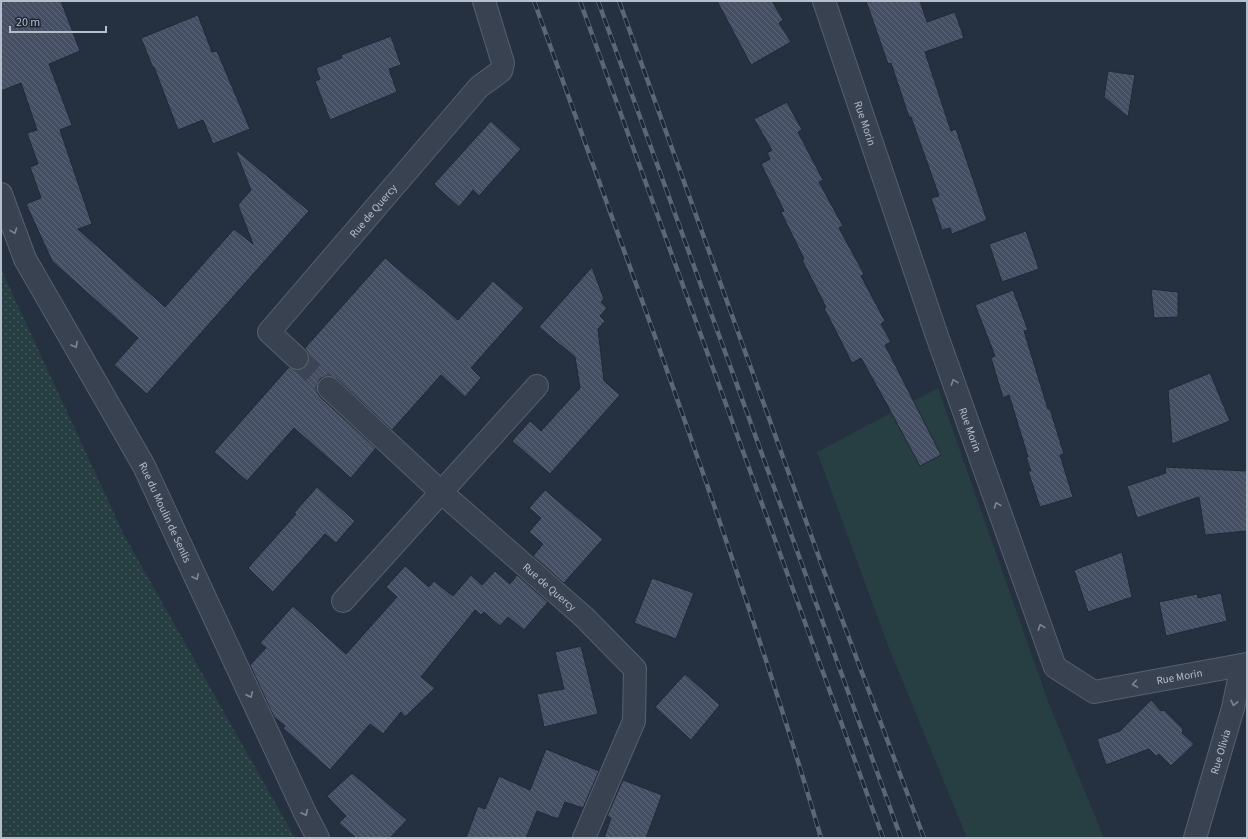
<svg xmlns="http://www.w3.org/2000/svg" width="1248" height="839" viewBox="0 0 1248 839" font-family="'Source Sans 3',sans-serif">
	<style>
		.grass { fill: url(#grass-dots) }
		.garden { fill: #273e42 }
		.building { fill: url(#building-back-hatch); stroke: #202938 }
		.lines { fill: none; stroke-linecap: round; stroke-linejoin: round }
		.minor-tunnel { stroke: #3b4556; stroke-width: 22; stroke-dasharray: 22 11; stroke-linecap: butt }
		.minor-casing { stroke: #57606e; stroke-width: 24 }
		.minor { stroke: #394251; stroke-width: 22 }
		.rail-casing { stroke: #5b6678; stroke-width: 4.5 }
		.rail { stroke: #1e2736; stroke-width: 3; stroke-dasharray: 9; stroke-linecap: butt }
		.oneway { stroke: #7e8694 }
		.labels { text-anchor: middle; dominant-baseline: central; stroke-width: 3; stroke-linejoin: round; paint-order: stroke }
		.street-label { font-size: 11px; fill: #b6bdcb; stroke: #1e2736 }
	</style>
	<defs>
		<pattern id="grass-dots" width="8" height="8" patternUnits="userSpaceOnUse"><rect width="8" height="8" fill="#273e42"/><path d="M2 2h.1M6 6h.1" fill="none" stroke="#44585c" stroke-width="1.8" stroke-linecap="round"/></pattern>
		<pattern id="building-back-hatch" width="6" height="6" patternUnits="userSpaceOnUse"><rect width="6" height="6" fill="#444f63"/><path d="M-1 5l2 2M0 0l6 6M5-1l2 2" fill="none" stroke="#5d6678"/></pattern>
	</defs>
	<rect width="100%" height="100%" fill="#253041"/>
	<!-- grass -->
	<path class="grass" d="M 1,269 L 124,535 L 295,838 L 1,838 Z"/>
	<!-- garden -->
	<path class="garden" d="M 938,388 L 1048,701 L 1104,838 L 967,838 L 887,643 L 817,452 Z"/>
	<!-- building -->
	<g class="building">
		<path d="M 1,1 L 61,1 L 80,51 L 49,64 L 72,125 L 60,130 L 92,224 L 78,229 L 165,307 L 234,229 L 253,244 L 238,205 L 251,190 L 235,149 L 309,211 L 147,394 L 114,365 L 138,338 L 52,261 L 26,204 L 41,198 L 30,167 L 38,164 L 27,133 L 37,130 L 21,83 L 1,91 Z"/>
		<path d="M 717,1 L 772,1 L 783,20 L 779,23 L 791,42 L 751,65 Z"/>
		<path d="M 866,1 L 920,1 L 927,22 L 955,12 L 964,38 L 925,52 L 951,131 L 956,129 L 987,220 L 952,234 L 950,228 L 942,230 L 931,198 L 939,196 L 911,117 L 909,117 L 891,63 L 888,64 Z"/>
		<path d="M 198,15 L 212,52 L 217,51 L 250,129 L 213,144 L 203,120 L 178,130 L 154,67 L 153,68 L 141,38 Z"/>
		<path d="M 391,36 L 401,65 L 389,69 L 397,92 L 330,120 L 315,81 L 320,79 L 316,68 L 342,58 L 341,55 Z"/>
		<path d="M 1108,71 L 1135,75 L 1128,117 L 1104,97 Z"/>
		<path d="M 787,102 L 802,130 L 798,132 L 823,180 L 819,182 L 843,226 L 839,228 L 864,274 L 861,276 L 885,321 L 881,324 L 891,342 L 885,345 L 941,455 L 920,466 L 885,401 L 861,358 L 852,363 L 824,308 L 826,307 L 802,260 L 804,259 L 781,212 L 784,211 L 761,164 L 770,159 L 767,153 L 772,150 L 754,119 Z"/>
		<path d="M 491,121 L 521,149 L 479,196 L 473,190 L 459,207 L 434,184 Z"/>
		<path d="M 1026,231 L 1039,269 L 1002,282 L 989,244 Z"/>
		<path d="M 385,258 L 458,320 L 493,281 L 524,308 L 471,368 L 481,378 L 465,397 L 441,375 L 392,430 L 337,379 L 332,376 L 326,376 L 320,379 L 317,386 L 317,392 L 320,397 L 376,448 L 351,478 L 294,428 L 247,481 L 214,452 L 289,367 L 294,370 L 300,370 L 306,366 L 309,361 L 309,355 L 305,348 Z"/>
		<path d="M 592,267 L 604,299 L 601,302 L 607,308 L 600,316 L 605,321 L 598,329 L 604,381 L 620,395 L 550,474 L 512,441 L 530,421 L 541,431 L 580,388 L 575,357 L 539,327 Z"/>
		<path d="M 1151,289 L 1178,292 L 1178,317 L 1154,318 Z"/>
		<path d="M 1013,290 L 1028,330 L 1024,331 L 1048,409 L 1050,409 L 1064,454 L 1060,455 L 1073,497 L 1040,507 L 1028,471 L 1031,471 L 1026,457 L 1028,457 L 1009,395 L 1003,398 L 991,358 L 995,356 L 975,305 Z"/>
		<path d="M 1210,373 L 1230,421 L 1172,444 L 1168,390 Z"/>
		<path d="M 1165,467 L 1247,471 L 1247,531 L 1205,535 L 1199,497 L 1137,518 L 1127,486 L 1166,473 Z"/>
		<path d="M 317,487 L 355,521 L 336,543 L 325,534 L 273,592 L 248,568 L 296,514 L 294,513 Z"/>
		<path d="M 545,490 L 603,539 L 564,583 L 533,556 L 543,544 L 529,532 L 541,518 L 529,508 Z"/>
		<path d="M 1122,552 L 1132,597 L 1088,612 L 1074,570 Z"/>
		<path d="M 405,566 L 429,587 L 434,581 L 453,596 L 471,575 L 482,585 L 495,571 L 510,584 L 517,575 L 548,602 L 524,630 L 508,617 L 500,626 L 484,612 L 481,615 L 475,610 L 421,677 L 435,688 L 405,717 L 401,712 L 383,734 L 370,724 L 330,770 L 283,728 L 285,726 L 274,717 L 250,665 L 266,648 L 260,643 L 293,606 L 346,654 L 397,597 L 386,587 Z"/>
		<path d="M 652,578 L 694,593 L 676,639 L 634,623 Z"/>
		<path d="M 1221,593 L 1227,621 L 1166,636 L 1159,602 L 1197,594 L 1198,598 Z"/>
		<path d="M 581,646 L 598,714 L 544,727 L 537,694 L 564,689 L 555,652 Z"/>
		<path d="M 685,674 L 720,705 L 691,740 L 655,707 Z"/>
		<path d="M 1151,700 L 1161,711 L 1164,710 L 1183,729 L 1182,733 L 1194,744 L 1171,766 L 1159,754 L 1156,756 L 1149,749 L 1106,765 L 1097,739 L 1120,731 Z"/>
		<path d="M 546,749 L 599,771 L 583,808 L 565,802 L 558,819 L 537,811 L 526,838 L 466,838 L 478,806 L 485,809 L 499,776 L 530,790 Z"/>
		<path d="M 352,773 L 407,820 L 390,838 L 356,838 L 339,823 L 346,816 L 327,796 Z"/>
		<path d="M 623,780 L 662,795 L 646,838 L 604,838 L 611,818 L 607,816 Z"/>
	</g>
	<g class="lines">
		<!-- minor-tunnel -->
		<path class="minor-tunnel" d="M 297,358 L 329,388"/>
		<defs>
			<g id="minor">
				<path id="s1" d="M 824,1 L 937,336 L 1055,667 L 1094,692 L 1247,664"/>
				<path id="s2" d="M 1,194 L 25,259 L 144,466 L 305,813 L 318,838"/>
				<path id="s3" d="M 297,358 L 269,332 L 479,87 L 501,71 L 503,63 L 484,1"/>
				<path id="s4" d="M 329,388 L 441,492 L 584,617 L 635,669 L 634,721 L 584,838"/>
				<path d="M 343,601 L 537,386"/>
				<path id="s5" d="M 1195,838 L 1233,708 L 1242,665"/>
			</g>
		</defs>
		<!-- minor casing -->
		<use href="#minor" class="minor-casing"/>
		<!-- minor -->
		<use href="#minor" class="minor"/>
		<defs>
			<g id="rail">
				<path d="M 534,1 C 574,111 614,221 653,331 C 713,499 771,667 821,838"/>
				<path d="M 580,1 L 883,838"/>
				<path d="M 598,1 L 901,838"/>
				<path d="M 619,1 L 825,574 L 924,838"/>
			</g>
		</defs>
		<!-- rail casing -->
		<use href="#rail" class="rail-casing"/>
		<!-- rail -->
		<use href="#rail" class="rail"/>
	</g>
	<!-- one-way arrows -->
	<defs><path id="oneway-chevron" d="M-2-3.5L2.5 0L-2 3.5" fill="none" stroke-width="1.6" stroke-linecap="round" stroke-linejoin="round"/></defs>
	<g class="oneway">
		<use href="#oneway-chevron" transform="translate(14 231) rotate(70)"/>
		<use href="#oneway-chevron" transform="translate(75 345) rotate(60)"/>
		<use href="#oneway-chevron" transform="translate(954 382) rotate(-110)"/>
		<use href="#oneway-chevron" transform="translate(997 505) rotate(-110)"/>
		<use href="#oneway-chevron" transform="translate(196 577) rotate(65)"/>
		<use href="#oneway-chevron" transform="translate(1041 627) rotate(-110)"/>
		<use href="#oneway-chevron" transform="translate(1135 684) rotate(170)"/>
		<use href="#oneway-chevron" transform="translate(250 695) rotate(65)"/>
		<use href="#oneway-chevron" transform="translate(1234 703) rotate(103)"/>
		<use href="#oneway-chevron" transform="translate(305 813) rotate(63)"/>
	</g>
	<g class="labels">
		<!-- street labels -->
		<g class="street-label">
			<text stroke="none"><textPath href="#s1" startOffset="129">Rue Morin</textPath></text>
			<text stroke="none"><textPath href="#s3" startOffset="198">Rue de Quercy</textPath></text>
			<text stroke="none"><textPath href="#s1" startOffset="453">Rue Morin</textPath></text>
			<text stroke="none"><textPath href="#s2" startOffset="359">Rue du Moulin de Senlis</textPath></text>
			<text stroke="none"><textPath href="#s4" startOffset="297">Rue de Quercy</textPath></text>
			<text stroke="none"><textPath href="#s1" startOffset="838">Rue Morin</textPath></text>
			<text stroke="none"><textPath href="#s5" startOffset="90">Rue Olivia</textPath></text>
		</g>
	</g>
	<!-- border -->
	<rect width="1248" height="839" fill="none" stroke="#b6bdcb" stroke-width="4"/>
	<!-- scale -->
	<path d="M10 26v6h96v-6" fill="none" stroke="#b6bdcb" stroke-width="2"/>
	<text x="16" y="26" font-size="12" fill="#b6bdcb" stroke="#1e2736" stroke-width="3" paint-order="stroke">20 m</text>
</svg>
